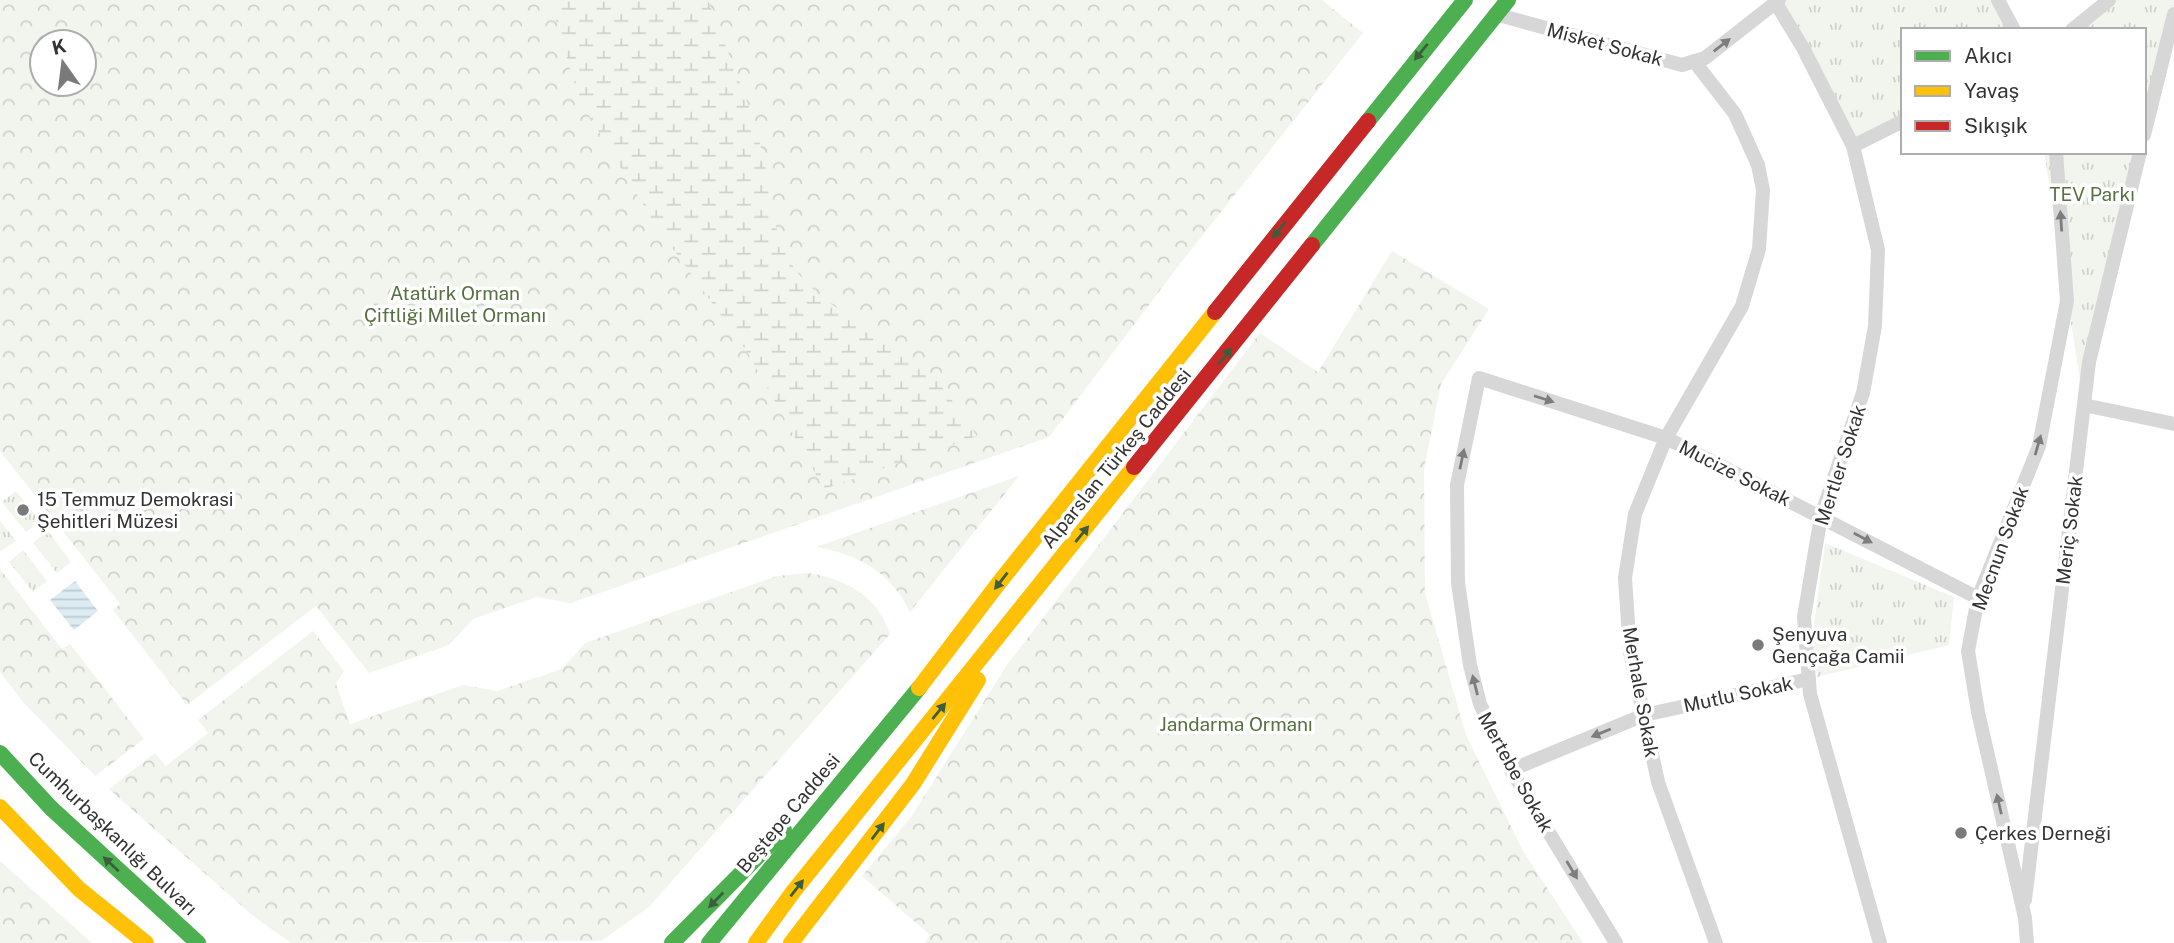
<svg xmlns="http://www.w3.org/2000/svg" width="2174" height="943" viewBox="0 0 2174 943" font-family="'Public Sans',sans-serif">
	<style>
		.grass { fill: url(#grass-tufts) }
		.forest { fill: url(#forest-crowns); fill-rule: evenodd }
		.wetland { fill: url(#wetland-marsh) }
		.water { fill: url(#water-rules) }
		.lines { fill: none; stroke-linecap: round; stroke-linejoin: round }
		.street { stroke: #d7d7d7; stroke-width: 14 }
		.fast { stroke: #4caf50; stroke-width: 16 }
		.slow { stroke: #ffc107; stroke-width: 16 }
		.jam { stroke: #c62828; stroke-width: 16 }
		.oneway { fill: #7d7d7d }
		.oneway2 { fill: #3c5e3d }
		.poi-dot { fill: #7a7a7a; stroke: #fff; stroke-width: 2.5 }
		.labels { text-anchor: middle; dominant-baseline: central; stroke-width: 7; stroke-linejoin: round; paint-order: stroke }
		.street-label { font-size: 19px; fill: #333; stroke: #fff }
		.park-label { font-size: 19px; fill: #56703f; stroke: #fff }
		.poi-label { font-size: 19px; fill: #333; stroke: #fff; text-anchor: start }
	</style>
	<defs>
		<pattern id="grass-tufts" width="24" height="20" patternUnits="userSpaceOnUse" patternTransform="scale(1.75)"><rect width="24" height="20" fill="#f1f5ed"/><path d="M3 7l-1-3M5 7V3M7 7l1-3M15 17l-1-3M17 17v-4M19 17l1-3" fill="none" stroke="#cfd2cc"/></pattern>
		<pattern id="forest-crowns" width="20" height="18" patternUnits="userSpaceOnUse" patternTransform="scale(1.75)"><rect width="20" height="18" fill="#f1f5ed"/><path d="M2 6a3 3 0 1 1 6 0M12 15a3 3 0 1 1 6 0" fill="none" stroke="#cfd2cc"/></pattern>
		<pattern id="wetland-marsh" width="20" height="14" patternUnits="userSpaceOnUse" patternTransform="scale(1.75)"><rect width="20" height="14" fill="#f1f5ed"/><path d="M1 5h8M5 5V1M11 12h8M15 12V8" fill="none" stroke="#cfd2cc"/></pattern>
		<pattern id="water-rules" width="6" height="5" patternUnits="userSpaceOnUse" patternTransform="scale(1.75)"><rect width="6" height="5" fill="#ddebf3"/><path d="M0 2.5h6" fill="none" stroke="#becad1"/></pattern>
	</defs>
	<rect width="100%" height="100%" fill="#fff"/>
	<!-- grass -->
	<g class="grass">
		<path d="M 1779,0 L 1992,0 L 2011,30 L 1903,30 L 1903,122 L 1853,146 Z"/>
		<path d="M 2104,0 L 2174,0 L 2174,18 L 2144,146 L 2144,30 L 2069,30 Z"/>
		<path d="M 2044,152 L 2143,152 L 2084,405 Z"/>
		<path d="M 16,491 L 40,521 L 26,532 L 2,502 Z"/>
		<path d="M 0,521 L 16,541 L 1,551 L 0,550 Z"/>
		<path d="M 48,531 L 71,562 L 57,573 L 33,543 Z"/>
		<path d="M 1825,543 L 1954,597 L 1949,645 L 1817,677 L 1813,631 Z"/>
		<path d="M 23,550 L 47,581 L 33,592 L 9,562 Z"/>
	</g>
	<!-- forest -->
	<g class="forest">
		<path d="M 0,0 L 1322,0 L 1363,33 L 1183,260 L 1049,437 L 571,603 L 537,597 L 473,619 L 449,645 L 369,673 L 316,606 L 187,705 L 113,610 L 120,604 L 0,451 ZM 42,42 L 84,42 L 84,84 L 42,84 Z"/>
		<path d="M 1392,251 L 1489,309 L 1441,384 L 1424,469 L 1425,593 L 1466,735 L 1523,851 L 1583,943 L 925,943 L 930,935 L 862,876 L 911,817 L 1007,665 L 1260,333 L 1318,372 Z"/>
		<path d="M 1019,476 L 910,612 C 891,572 858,554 816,547 Z"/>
		<path d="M 0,569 L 62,649 L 70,644 L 144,739 L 95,776 L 23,702 L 0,672 Z"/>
		<path d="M 808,573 C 846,579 877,595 890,634 L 649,907 L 601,941 L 291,943 L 252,915 L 109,789 L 155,753 L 166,766 L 208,733 L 198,720 L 313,631 L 344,671 L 336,684 L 350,724 L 463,685 L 497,691 L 562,669 L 585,643 L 777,576 Z"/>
		<path d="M 0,861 L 92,943 L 0,943 Z"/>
	</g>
	<!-- wetland -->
	<path class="wetland" d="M 550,0 L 708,0 C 726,49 752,106 763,156 C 773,197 770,238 798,273 C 830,313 879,328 917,361 C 942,382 958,410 977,436 L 824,489 L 746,350 L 653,221 L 579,99 Z"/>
	<!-- water -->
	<path class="water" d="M 75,581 L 98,611 L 74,630 L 50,600 Z"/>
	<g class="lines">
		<!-- street -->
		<g class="street">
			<path d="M 1774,0 L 1803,48 L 1853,146 L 1878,250 L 1875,326 L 1863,393 L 1821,516 L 1804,617 L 1810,694 L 1880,943"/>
			<path d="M 1998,0 L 2014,30"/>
			<path d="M 1495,14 L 1682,65 L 1705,58 L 1779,0"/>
			<path d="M 2072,30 L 2109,0"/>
			<path d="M 1694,61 L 1735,114 L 1758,165 L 1763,190 L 1759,249 L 1742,306 L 1666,438 L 1635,514 L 1625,578 L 1630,652 L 1658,782 L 1716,943"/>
			<path d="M 2144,135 L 2174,14"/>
			<path d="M 1853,146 L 1903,121"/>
			<path d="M 2084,405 L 2174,424"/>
			<path d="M 1511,770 L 1644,715 L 1809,679"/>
			<path d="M 2025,900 L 2089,362 L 2140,152"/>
			<path d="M 1616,943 L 1511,770 L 1480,704 L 1470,665 L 1458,583 L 1457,485 L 1479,378 L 1666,438 L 1978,598"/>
			<path d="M 2027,943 L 2025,918 L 1978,712 L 1968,651 L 1978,598 L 2039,446 L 2067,301 L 2056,152"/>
		</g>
		<!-- fast -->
		<g class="fast">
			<path d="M 1368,121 L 1465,0"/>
			<path d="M 1312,245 L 1508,0"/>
			<path d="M 0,753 L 51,808 L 198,943"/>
			<path d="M 672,943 L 784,830"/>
			<path d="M 709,943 L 919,688"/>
		</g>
		<!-- slow -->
		<g class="slow">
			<path d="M 919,688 L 998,584 L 1215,312"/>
			<path d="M 0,807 L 79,889 L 146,943"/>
			<path d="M 756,943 L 793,892 L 1134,467"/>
			<path d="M 791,943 L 913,784 L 978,680"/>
		</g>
		<!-- jam -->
		<g class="jam">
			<path d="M 1215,312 L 1368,121"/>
			<path d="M 1134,467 L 1312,245"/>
		</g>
	</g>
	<!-- one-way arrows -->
	<defs><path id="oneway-solid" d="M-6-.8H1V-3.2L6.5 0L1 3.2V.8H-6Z" transform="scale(1.75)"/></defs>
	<g class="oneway">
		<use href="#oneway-solid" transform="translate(1722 45) rotate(-38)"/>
		<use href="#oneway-solid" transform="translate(2061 221) rotate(-94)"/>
		<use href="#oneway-solid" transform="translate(1544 399) rotate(18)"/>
		<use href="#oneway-solid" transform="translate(2038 445) rotate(-74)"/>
		<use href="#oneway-solid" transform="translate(1462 459) rotate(-78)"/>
		<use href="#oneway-solid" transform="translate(1863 538) rotate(28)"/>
		<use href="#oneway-solid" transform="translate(1475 685) rotate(-104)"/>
		<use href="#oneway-solid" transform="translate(1601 733) rotate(158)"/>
		<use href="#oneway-solid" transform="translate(1999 804) rotate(-103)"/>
		<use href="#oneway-solid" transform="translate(1572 870) rotate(59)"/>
	</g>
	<g class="oneway2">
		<use href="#oneway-solid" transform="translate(1421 52) rotate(129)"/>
		<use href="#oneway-solid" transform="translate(1279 230) rotate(129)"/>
		<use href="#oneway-solid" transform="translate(1225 356) rotate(-51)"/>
		<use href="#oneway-solid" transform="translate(1082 534) rotate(-51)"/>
		<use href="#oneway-solid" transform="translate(1001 581) rotate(128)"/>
		<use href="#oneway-solid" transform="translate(939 711) rotate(-51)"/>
		<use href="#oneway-solid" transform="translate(878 831) rotate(-53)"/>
		<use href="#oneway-solid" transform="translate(111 864) rotate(-137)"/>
		<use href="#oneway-solid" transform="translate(797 888) rotate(-52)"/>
		<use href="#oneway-solid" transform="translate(716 900) rotate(134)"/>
	</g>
	<!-- markers -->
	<g class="poi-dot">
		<circle cx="23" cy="510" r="7"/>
		<circle cx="1758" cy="645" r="7"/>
		<circle cx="1961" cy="833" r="7"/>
	</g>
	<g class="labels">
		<!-- street labels -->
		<g class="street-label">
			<text transform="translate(1605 44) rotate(15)">Misket Sokak</text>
			<text transform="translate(1116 458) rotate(-51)">Alparslan Türkeş Caddesi</text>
			<text transform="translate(1840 465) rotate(-72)">Mertler Sokak</text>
			<text transform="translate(1735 473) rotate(27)">Mucize Sokak</text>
			<text transform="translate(2069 530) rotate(-83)">Meriç Sokak</text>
			<text transform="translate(2000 548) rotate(-70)">Mecnun Sokak</text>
			<text transform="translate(1641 692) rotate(80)">Merhale Sokak</text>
			<text transform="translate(1738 694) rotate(-12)">Mutlu Sokak</text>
			<text transform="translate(1516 772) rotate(61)">Mertebe Sokak</text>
			<text transform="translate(788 813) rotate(-50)">Beştepe Caddesi</text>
			<text transform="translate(113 833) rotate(44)">Cumhurbaşkanlığı Bulvarı</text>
		</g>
		<!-- park labels -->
		<g class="park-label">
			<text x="2092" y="194">TEV Parkı</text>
			<text x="455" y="293">Atatürk Orman<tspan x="455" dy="22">Çiftliği Millet Ormanı</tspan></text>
			<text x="1236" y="724">Jandarma Ormanı</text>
		</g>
		<!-- poi labels -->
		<g class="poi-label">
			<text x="37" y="499">15 Temmuz Demokrasi<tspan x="37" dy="22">Şehitleri Müzesi</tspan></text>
			<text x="1772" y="634">Şenyuva<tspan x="1772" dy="22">Gençağa Camii</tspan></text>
			<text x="1975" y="833">Çerkes Derneği</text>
		</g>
	</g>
	<!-- legend -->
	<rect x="1901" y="28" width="245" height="126" fill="#ffffff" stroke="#adadad" stroke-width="2"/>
	<rect x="1915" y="51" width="35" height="10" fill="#4caf50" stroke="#adadad" stroke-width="2"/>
	<text x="1964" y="63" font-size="21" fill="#333333">Akıcı</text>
	<rect x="1915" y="86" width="35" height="10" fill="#ffc107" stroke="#adadad" stroke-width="2"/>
	<text x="1964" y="98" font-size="21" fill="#333333">Yavaş</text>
	<rect x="1915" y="121" width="35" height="10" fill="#c62828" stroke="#adadad" stroke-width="2"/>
	<text x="1964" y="133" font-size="21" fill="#333333">Sıkışık</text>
	<!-- north arrow -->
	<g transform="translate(63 63) rotate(346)"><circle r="33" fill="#ffffff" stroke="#adadad" stroke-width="2"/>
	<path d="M0-5L12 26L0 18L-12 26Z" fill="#7a7a7a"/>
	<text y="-10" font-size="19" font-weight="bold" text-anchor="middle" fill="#333333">K</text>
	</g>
</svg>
